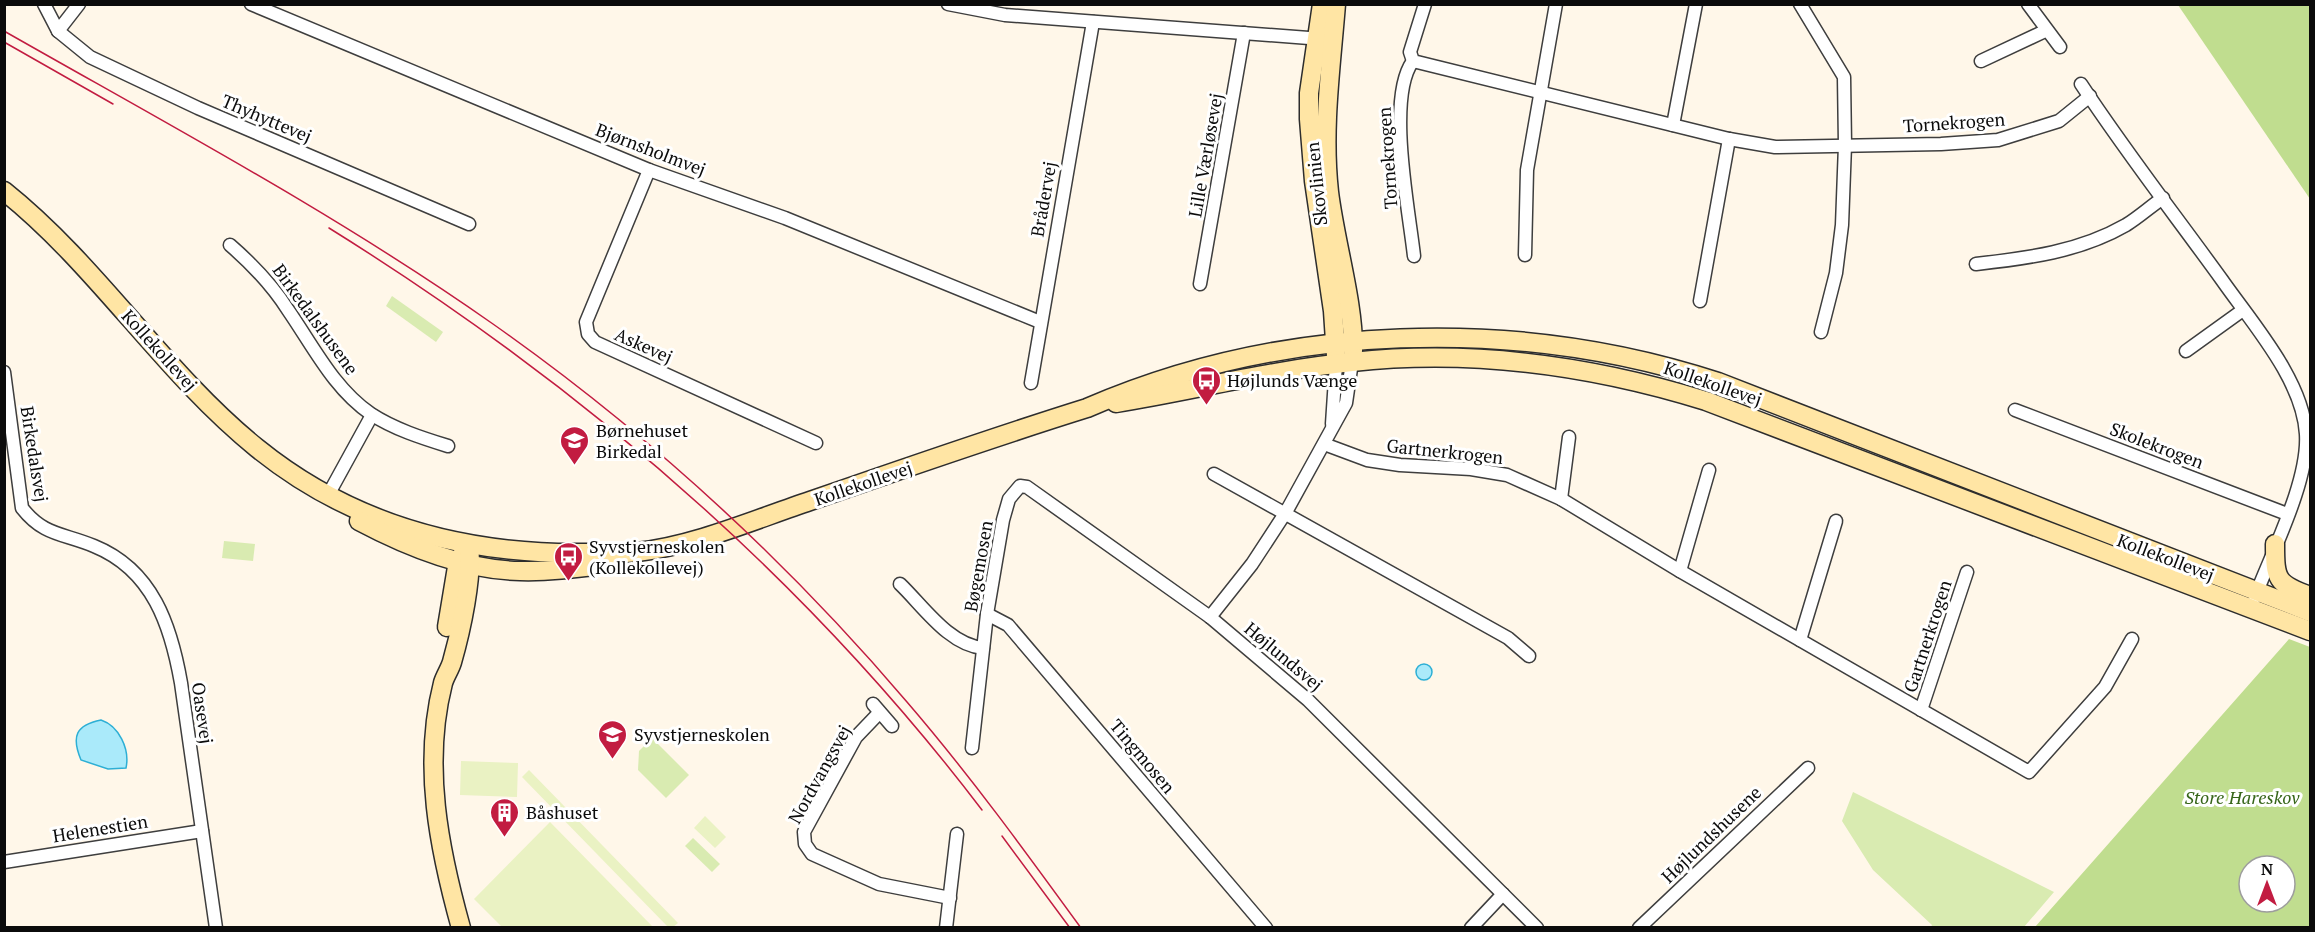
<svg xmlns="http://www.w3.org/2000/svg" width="2315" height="932" viewBox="0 0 2315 932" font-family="'PT Serif',serif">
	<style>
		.green { fill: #d9ebb1 }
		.forest { fill: #c0dd8f; fill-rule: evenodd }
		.pitch { fill: #eaf2c3 }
		.water { fill: #aaeafa; stroke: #2dafd5; stroke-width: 1.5 }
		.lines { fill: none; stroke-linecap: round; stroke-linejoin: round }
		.street-casing { stroke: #3e3e3e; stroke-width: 15 }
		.secondary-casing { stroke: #2d2d2d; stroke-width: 21 }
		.street { stroke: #fff; stroke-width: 12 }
		.secondary { stroke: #ffe5a4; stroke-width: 18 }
		.tram { stroke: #c21c41; stroke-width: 1.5 }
		.labels { text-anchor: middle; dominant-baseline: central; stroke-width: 6; stroke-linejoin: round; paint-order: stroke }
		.street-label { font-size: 18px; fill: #0b0b0b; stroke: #fff }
		.poi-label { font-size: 18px; fill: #0b0b0b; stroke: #fff; text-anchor: start }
		.park-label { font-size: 18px; font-style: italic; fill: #366519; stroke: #fff }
	</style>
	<rect width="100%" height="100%" fill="#fff7e9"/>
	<!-- green -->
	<g class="green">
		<path d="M 392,296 L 443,332 L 436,342 L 386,306 Z"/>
		<path d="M 224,541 L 255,544 L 253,561 L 222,558 Z"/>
		<path d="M 652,738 L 689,775 L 666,798 L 638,770 L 639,751 Z"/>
		<path d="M 1853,792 L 2054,892 L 2024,927 L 1931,927 L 1932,925 L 1873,870 L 1842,821 Z"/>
		<path d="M 693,838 L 720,864 L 712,872 L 685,846 Z"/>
	</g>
	<!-- forest -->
	<g class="forest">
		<path d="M 2178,5 L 2310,5 L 2310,199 Z"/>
		<path d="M 2289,639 L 2310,647 L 2310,927 L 2035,927 ZM 2249,866 L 2285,866 L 2285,902 L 2249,902 Z"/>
	</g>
	<!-- pitch -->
	<g class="pitch">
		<path d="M 461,761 L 518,763 L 517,797 L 460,795 Z"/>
		<path d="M 529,770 L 678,923 L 673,927 L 668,927 L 522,777 Z"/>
		<path d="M 705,816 L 726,837 L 715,848 L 694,828 Z"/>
		<path d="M 550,822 L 653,927 L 502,927 L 474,899 Z"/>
	</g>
	<!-- water -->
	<g class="water">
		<circle cx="1424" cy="672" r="8"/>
		<path d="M 101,720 C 119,726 130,749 126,768 L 108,769 L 81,760 C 71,736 76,725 101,720 Z"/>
	</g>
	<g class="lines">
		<defs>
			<g id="street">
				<path d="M 44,4 L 58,31 L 90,57 L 198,108 L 469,224"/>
				<path d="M 251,4 L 649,170 L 785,218 L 1040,322"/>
				<path d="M 948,4 L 1005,15 L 1322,39"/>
				<path d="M 1425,4 L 1410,52 L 1413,61 L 1729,139 L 1775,147 L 1941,144 L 1998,140 L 2059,121 L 2090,96"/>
				<path d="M 1800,4 L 1844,77 L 1845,145 L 1842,225 L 1836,273 L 1821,332"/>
				<path d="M 2028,4 L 2060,47"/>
				<path d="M 58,31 L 79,4"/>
				<path d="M 1413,61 C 1386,97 1409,210 1414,256"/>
				<path d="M 1981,61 L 2045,31"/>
				<path d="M 2081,84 C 2125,151 2175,215 2222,280 C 2252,323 2303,380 2306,434 C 2309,481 2272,552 2255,597"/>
				<path d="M 1673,125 L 1696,4"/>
				<path d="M 649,170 L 586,322 L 588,334 L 595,342 L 816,443"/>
				<path d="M 230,245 C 253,265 272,285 288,310 C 313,346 334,389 371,414 C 394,429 422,438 448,446"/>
				<path d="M 1525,255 L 1527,170 L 1556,4"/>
				<path d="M 1976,264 C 2028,258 2079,252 2126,225 C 2139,217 2151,206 2163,198"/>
				<path d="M 1200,284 L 1244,33"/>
				<path d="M 1700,301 L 1729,139"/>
				<path d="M 2186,351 L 2243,310"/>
				<path d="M 4,372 L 22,508 C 44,536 63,533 94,546 C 153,570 171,626 181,683 L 216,928"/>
				<path d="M 1031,383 L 1093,22"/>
				<path d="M 2015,410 L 2287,514"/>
				<path d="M 1332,424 L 1336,364"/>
				<path d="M 1324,444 L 1367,460 L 1400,465 L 1471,469 L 1507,475 L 1561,499 L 1680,571 L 2029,772 L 2105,687 L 2132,639"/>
				<path d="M 1214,474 L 1508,638 L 1529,656"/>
				<path d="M 327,497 L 372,415"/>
				<path d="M 1561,499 L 1569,437"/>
				<path d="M 1680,571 L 1709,470"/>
				<path d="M 900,584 C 923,606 949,645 983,648"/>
				<path d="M 987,614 L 1008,625 L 1266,928"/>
				<path d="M 1210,617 L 1252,564 L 1286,512 L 1346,403 L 1352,362"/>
				<path d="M 1800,640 L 1836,521"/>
				<path d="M 873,704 L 892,726"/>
				<path d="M 1921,710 L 1967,572"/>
				<path d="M 879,713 L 856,737 L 804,832 L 805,844 L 812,854 L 879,884 L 950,898"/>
				<path d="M 972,748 L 987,614 L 1003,520 L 1009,499 L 1020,486 L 1027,487 L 1210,617 L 1308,700 L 1537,928"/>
				<path d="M 4,862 L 202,831"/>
				<path d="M 946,928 L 957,834"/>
				<path d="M 1471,928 L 1503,894"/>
				<path d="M 1639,928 L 1808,768"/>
			</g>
			<g id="secondary">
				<path d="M 1322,4 L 1309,93 L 1309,119 L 1314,181 L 1333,311 L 1336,356"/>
				<path d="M 1336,4 C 1331,67 1322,129 1329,192 C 1335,242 1354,303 1353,351"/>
				<path d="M 4,191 C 98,266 163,372 257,448 C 352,525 467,555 587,553 C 604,553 621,554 637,552 C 694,546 756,519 810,501 C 902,469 994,437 1087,408 C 1283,323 1516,316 1718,382 L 2310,612"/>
				<path d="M 1116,403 C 1195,390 1272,370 1352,362 C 1473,349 1590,365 1706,401 L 2310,631"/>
				<path d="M 359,521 C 408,547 464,570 520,571 C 552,572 584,567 616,563"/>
				<path d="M 2275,544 C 2275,579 2276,584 2310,596"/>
				<path d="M 447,627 L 458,561 L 464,552"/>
				<path d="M 461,928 C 439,849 422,765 443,683 C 445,676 450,669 452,662 C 461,631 473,576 469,545"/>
			</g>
		</defs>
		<!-- street casing -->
		<use href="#street" class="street-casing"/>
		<!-- secondary casing -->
		<use href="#secondary" class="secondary-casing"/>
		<!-- street -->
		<use href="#street" class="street"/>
		<!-- secondary -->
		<use href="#secondary" class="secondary"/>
		<!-- tram -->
		<g class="tram">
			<path d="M 4,31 C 169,125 338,215 493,324 C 645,431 786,560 907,702 C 969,774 1025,851 1081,928"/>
			<path d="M 4,42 L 113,104"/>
			<path d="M 329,228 C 578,383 804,576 982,810"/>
			<path d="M 1002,836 L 1070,928"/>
		</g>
	</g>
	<!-- icons -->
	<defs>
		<symbol id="bus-pin" viewBox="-11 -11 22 30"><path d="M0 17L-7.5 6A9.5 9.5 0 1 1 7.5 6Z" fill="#c21c41" stroke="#fff"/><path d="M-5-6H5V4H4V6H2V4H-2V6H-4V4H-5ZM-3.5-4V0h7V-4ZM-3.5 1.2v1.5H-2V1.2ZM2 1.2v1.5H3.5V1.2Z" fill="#fff"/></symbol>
		<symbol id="school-pin" viewBox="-11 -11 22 30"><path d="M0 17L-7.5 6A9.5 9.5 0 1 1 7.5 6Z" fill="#c21c41" stroke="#fff"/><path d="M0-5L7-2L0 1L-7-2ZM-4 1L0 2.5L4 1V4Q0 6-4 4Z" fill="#fff"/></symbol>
		<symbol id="building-pin" viewBox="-11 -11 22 30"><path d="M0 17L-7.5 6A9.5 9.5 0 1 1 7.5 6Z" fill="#c21c41" stroke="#fff"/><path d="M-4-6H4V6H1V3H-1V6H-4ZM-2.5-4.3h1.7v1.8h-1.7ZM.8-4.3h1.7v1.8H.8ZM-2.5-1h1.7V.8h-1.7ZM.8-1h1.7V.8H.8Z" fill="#fff"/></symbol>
	</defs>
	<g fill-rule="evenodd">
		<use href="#bus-pin" x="1190" y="364" width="33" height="45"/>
		<use href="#school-pin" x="558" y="424" width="33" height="45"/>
		<use href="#bus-pin" x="552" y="540" width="33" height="45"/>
		<use href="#school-pin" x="596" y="718" width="33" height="45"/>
		<use href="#building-pin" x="488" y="796" width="33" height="45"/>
	</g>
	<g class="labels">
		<!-- street labels -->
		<g class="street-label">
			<text transform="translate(267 118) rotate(23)">Thyhyttevej</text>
			<text transform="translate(1954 122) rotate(-4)">Tornekrogen</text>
			<text transform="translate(651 149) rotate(21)">Bjørnsholmvej</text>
			<text transform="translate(1205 155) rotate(-80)">Lille Værløsevej</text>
			<text transform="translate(1387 158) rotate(-94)">Tornekrogen</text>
			<text transform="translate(1316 184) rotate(-96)">Skovlinien</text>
			<text transform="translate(1043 199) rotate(-80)">Brådervej</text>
			<text transform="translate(316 319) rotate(54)">Birkedalshusene</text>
			<text transform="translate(644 345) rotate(24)">Askevej</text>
			<text transform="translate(160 350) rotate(48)">Kollekollevej</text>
			<text transform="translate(1713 383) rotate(19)">Kollekollevej</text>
			<text transform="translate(2157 445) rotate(21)">Skolekrogen</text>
			<text transform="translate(1445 451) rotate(6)">Gartnerkrogen</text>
			<text transform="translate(35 454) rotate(81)">Birkedalsvej</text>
			<text transform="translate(863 483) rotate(-19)">Kollekollevej</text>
			<text transform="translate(2166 557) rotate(21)">Kollekollevej</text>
			<text transform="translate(978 566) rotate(-80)">Bøgemosen</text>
			<text transform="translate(1927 636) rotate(-72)">Gartnerkrogen</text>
			<text transform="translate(1284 656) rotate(40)">Højlundsvej</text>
			<text transform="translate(203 713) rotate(82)">Oasevej</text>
			<text transform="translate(1143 756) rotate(50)">Tingmosen</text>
			<text transform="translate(819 774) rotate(-61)">Nordvangsvej</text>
			<text transform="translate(100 828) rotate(-9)">Helenestien</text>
			<text transform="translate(1711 834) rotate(-44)">Højlundshusene</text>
		</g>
		<!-- poi labels -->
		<g class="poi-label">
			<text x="1227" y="380">Højlunds Vænge</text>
			<text x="596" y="430">Børnehuset<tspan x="596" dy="21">Birkedal</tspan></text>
			<text x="589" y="546">Syvstjerneskolen<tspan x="589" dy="21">(Kollekollevej)</tspan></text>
			<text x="634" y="734">Syvstjerneskolen</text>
			<text x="526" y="812">Båshuset</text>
		</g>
		<!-- park labels -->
		<g class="park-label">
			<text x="2242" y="797">Store Hareskov</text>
		</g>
	</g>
	<!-- border -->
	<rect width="2315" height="932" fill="none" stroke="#0b0b0b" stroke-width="12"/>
	<!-- north arrow -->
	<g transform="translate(2267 884)"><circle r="28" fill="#ffffff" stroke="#9d9d9d" stroke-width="1.5"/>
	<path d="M0-4.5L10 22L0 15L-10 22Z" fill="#c21c41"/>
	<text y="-9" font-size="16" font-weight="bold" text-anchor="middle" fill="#0b0b0b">N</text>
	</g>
</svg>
